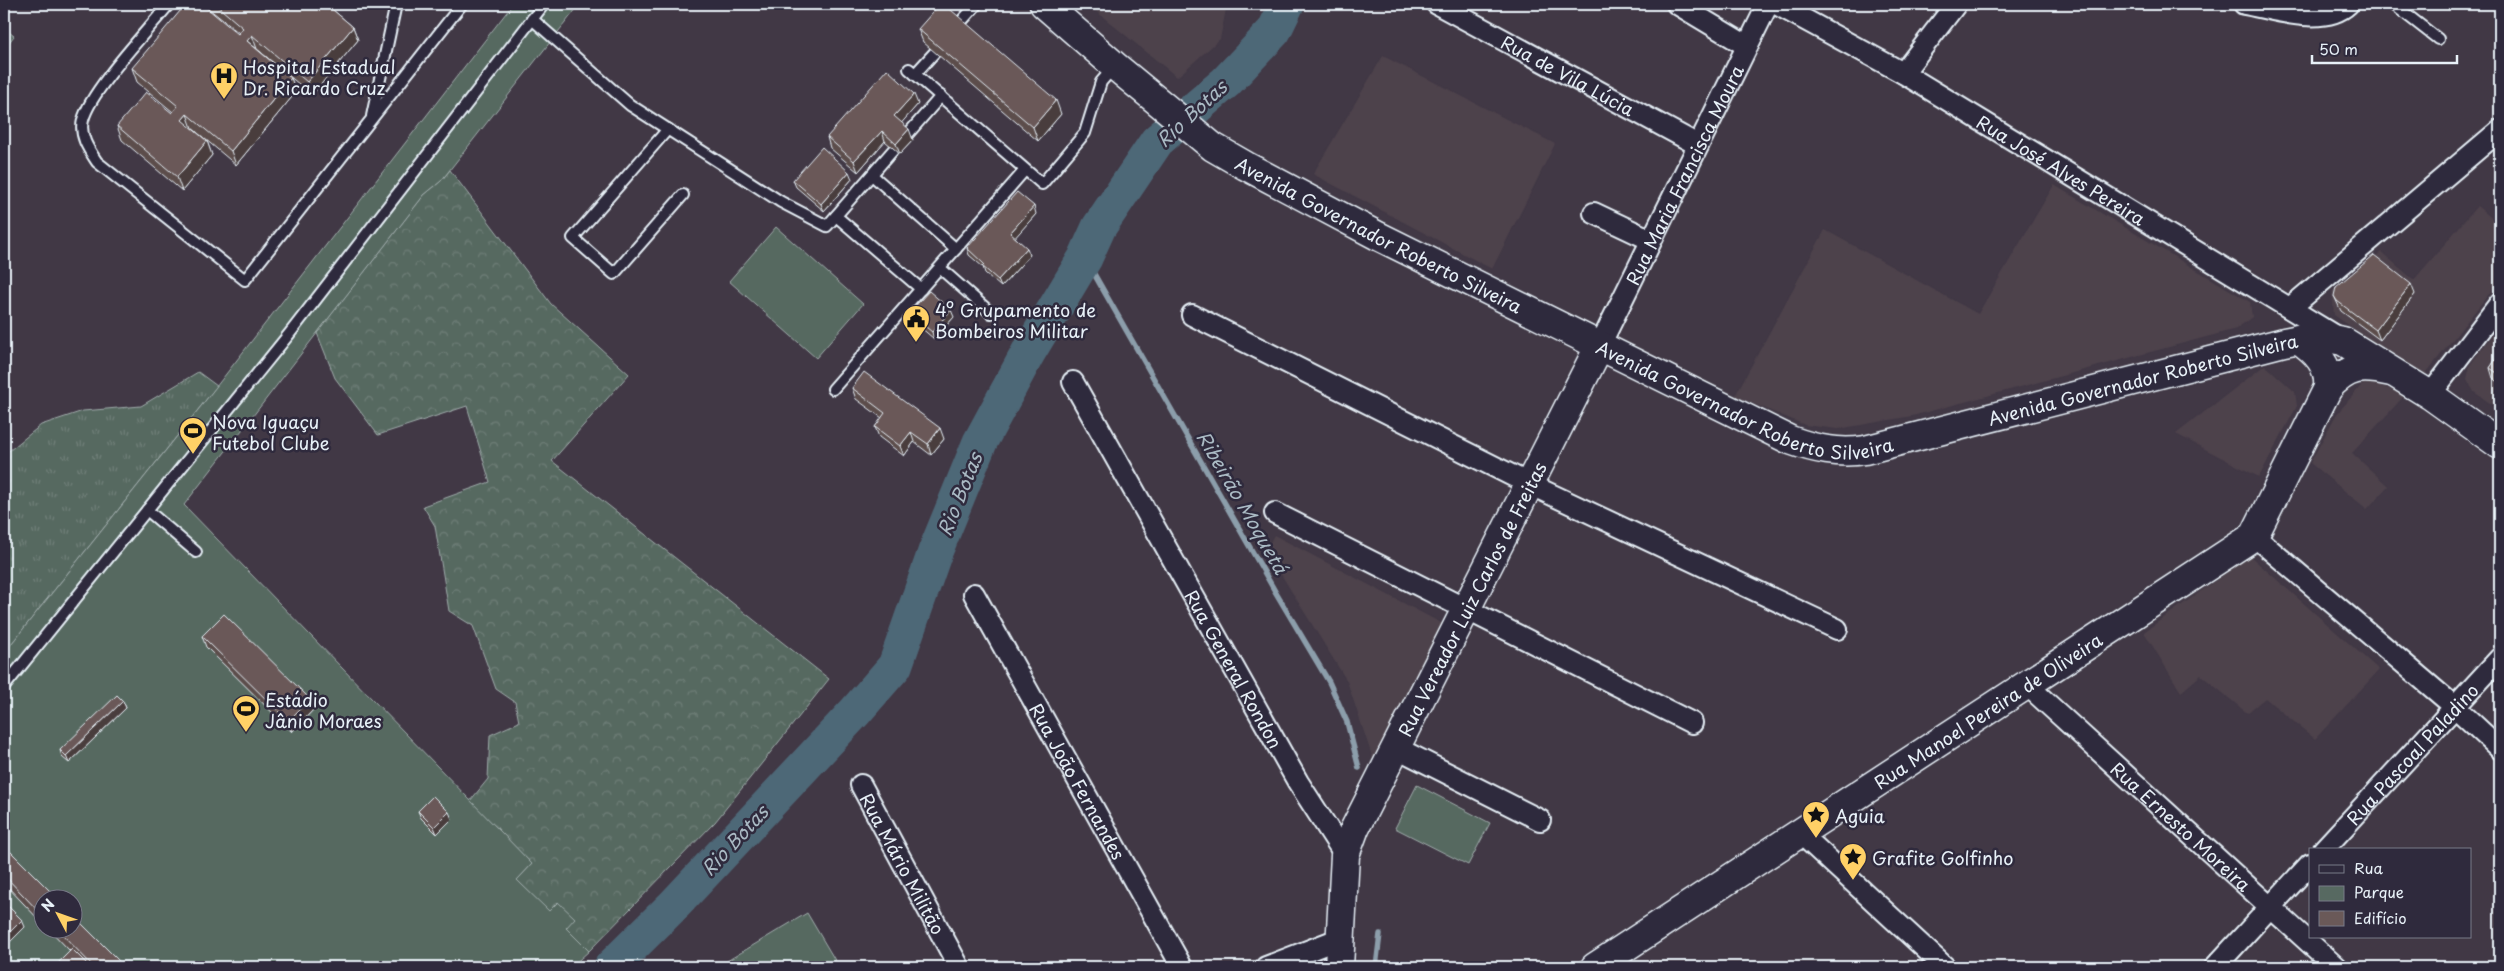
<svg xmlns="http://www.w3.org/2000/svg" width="2504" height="971" viewBox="0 0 2504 971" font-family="'Playpen Sans',sans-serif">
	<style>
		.built { fill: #4d424b }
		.grass { fill: url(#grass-tufts); stroke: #a0adac }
		.forest { fill: url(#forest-crowns); stroke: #a0adac }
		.green { fill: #576961; stroke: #a0adac; fill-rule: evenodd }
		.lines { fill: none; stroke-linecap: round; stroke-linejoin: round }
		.stream { stroke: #8c9eab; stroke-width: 5.5 }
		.river { stroke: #4e6777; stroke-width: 35 }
		.lane-casing { stroke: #e8f1f8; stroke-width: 14 }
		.street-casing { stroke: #e8f1f8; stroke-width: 24 }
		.secondary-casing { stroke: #e8f1f8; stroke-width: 31 }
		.primary-casing { stroke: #e8f1f8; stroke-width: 31 }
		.lane { stroke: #2f2a3d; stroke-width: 10 }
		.street { stroke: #2f2a3d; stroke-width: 20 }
		.secondary { stroke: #2f2a3d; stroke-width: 28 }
		.primary { stroke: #2f2a3d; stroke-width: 28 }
		.wall { fill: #5b4d4c; stroke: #e8f1f8 }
		.shaded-wall { fill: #4a3e3e; stroke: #e8f1f8 }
		.building { fill: #6a5958; stroke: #e8f1f8 }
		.labels { text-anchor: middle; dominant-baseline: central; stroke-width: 5; stroke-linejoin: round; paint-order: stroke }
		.poi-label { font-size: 18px; fill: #e8f1f8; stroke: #2f2a3d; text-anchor: start }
		.street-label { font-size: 18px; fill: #e8f1f8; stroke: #2f2a3d }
		.water-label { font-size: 19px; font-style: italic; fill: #aabac4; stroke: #2f2a3d }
	</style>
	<defs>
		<pattern id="grass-tufts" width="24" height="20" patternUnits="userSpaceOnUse" patternTransform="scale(1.25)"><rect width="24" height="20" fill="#576961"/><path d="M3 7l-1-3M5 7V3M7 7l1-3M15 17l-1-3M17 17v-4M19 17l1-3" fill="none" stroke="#6f7f78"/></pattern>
		<pattern id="forest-crowns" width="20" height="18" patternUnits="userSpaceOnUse" patternTransform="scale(1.25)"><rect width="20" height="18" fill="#576961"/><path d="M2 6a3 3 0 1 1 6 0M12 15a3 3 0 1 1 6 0" fill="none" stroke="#6f7f78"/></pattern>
	</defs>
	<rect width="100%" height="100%" fill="#413845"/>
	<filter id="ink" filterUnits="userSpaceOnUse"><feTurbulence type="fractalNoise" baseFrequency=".02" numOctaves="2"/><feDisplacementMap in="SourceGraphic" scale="10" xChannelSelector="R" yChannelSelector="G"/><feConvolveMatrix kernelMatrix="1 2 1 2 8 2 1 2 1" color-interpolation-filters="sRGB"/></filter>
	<g filter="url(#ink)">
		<!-- built -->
		<g class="built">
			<path d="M 1087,4 L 1227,4 L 1220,39 L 1177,77 Z"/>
			<path d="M 1383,56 L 1555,144 L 1492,269 L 1313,174 Z"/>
			<path d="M 2054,185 L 2250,302 L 2252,317 L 2236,329 L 1912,416 L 1838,429 L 1805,425 L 1735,396 L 1825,230 L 1978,314 Z"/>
			<path d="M 2477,206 L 2500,225 L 2500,280 L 2423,377 L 2334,315 L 2332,291 L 2381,252 L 2414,280 Z"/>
			<path d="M 2500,325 L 2500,410 L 2474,392 L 2467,379 L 2470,365 Z"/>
			<path d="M 2265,365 L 2295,392 L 2297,406 L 2259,477 L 2176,434 Z"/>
			<path d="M 2366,380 L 2405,395 L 2352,453 L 2388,486 L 2367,509 L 2310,463 L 2336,415 Z"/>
			<path d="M 1274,535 L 1443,624 L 1373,759 L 1347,681 L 1266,550 Z"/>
			<path d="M 2250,556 L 2379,670 L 2315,739 L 2265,698 L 2247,713 L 2201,675 L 2181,692 L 2144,632 Z"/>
		</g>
		<!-- grass -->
		<g class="grass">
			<path d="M 4,28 L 14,36 L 4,49 Z"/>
			<path d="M 198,372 L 217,386 L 4,653 L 4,455 L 41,425 L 83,411 L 141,406 Z"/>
		</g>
		<!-- forest -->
		<path class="forest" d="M 450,170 L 551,304 L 629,374 L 552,461 L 829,679 L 715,822 L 589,951 L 566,928 L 558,902 L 549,912 L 517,880 L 532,864 L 470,801 L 488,779 L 490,735 L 519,722 L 515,702 L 496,689 L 473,626 L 449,611 L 435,526 L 423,506 L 490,482 L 467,406 L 378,435 L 335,378 L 317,333 L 424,195 L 441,181 Z"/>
		<!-- green -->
		<g class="green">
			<path d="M 513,4 L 580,4 L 441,181 L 424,195 L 184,505 L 532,864 L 517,880 L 549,911 L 558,902 L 575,918 L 566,928 L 589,951 L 571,967 L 4,967 L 4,653 L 202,405 ZM 42,898 L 72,898 L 72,928 L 42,928 Z"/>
			<path d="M 776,227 L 863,304 L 816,358 L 729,281 Z"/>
			<path d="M 1417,785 L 1490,823 L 1468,865 L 1395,828 Z"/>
			<path d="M 807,913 L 839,967 L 717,967 Z"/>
		</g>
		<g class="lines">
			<!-- stream -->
			<g class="stream">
				<path d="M 1085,258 L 1276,593 L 1329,682 L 1347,722 L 1359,768"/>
				<path d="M 1376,967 L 1380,934"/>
			</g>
			<!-- river -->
			<path class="river" d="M 611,967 L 675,904 L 855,712 L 895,666 L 935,552 L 980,442 L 1028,353 L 1085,258 L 1099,227 L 1157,141 L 1226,82 L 1274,31 L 1287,4"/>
			<defs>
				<g id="lane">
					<path d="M 169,4 C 148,30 90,91 83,120 C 79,136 89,150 97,162 L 245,280 L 462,4"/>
					<path d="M 2393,4 L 2438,39"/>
					<path d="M 532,19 L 630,105 L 781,202 L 827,226 L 894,149"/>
					<path d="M 958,25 L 977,4"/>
					<path d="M 909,69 L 1042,184 L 1085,133 L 1101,82 L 1114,67"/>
					<path d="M 915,74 L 935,52"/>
					<path d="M 372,116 L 396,4"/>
					<path d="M 668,129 L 573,238 L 614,274 L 683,195"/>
					<path d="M 907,135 L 941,96"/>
					<path d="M 872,175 L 956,249"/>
					<path d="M 836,216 L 921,289"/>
					<path d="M 940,268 L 991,313"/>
					<path d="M 833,389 L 1025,170"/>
					<path d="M 147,510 L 196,552"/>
					<path d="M 4,687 L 290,333 L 544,4"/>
				</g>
				<g id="street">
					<path id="s1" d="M 1437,4 L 1698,145"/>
					<path d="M 1677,4 L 1747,46"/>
					<path id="s2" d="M 1776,4 L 1903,73 L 2335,336"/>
					<path d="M 2244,4 C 2273,9 2324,27 2348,4"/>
					<path d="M 1903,73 L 1956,4"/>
					<path d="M 1594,213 L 1651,240"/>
					<path d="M 2290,308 L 2500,130"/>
					<path d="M 1192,315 L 1529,484 L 1837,629"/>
					<path id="s3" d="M 1600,345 L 1768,4"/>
					<path id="s4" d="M 1073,382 L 1298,782 L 1345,855"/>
					<path d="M 2430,395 L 2500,303"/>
					<path d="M 1275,513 L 1692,723"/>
					<path d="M 2254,536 L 2455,707 L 2500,749"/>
					<path id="s5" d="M 974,594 L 1182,967"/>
					<path id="s6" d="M 2027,685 L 2336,967"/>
					<path d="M 1395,747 L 1540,820"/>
					<path id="s7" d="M 861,785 L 959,967"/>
					<path d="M 1800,833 L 1945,967"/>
					<path id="s8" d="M 2323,850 L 2500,658"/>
					<path d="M 1266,967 L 1341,938"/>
					<path d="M 2215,967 L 2310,864"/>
				</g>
				<g id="secondary">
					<path id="s9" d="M 1339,967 L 1345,855 L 1355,828 L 1600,345"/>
					<path id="s10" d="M 1595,967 L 2254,536 L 2328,388 C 2330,365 2316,351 2298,339"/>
				</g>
				<g id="primary">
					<path id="s11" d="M 1044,4 L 1115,66 L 1213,147 L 1246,166 L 1378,236 L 1790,440 C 1815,449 1838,454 1865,450 L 2284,342 L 2315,336 L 2343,341 L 2430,395 L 2500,445"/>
					<path d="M 2328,388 C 2348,366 2362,365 2391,372"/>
				</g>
			</defs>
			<!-- lane casing -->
			<use href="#lane" class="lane-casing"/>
			<!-- street casing -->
			<use href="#street" class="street-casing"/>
			<!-- secondary casing -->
			<use href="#secondary" class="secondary-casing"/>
			<!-- primary casing -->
			<use href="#primary" class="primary-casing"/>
			<!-- lane -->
			<use href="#lane" class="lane"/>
			<!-- street -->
			<use href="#street" class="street"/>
			<!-- secondary -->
			<use href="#secondary" class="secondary"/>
			<!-- primary -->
			<use href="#primary" class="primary"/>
		</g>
		<!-- wall -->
		<g class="wall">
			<path d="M 203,4 L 326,4 L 353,27 L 358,40 L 312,95 L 257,49 L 291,78 L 296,92 L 236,165 L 192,128 L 207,141 L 212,155 L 182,191 L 122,140 L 117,126 L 172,113 L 173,112 L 137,82 L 132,68 L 239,33 Z"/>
			<path d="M 918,29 L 1061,114 L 1038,141 L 923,42 Z"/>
			<path d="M 918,104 L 901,123 L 913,140 L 900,154 L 885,141 L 858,172 L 830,148 L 827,137 Z"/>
			<path d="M 852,179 L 824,211 L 796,187 L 793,180 Z"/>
			<path d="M 1036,214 L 1015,237 L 1030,255 L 1001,287 L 985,273 L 983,267 L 969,255 L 967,248 Z"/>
			<path d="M 2415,294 L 2380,340 L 2341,311 L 2334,296 Z"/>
			<path d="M 909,313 L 954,317 L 934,339 L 912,320 Z"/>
			<path d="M 2500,353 L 2500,383 L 2493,378 L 2490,368 Z"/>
			<path d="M 852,388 L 944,439 L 931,455 L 914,442 L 904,456 L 879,437 L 875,427 L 882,418 L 856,399 Z"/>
			<path d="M 202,636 L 314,709 L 292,732 L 206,647 Z"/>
			<path d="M 123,701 L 126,708 L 69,763 L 62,757 L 60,750 Z"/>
			<path d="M 418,811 L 452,819 L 437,834 L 421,818 Z"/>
			<path d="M 4,845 L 42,898 L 42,923 L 4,883 Z"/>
			<path d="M 48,928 L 72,928 L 125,967 L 56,967 L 56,965 L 70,951 Z"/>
		</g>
		<!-- shaded-wall -->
		<g class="shaded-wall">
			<path d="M 353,27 L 358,40 L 312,95 L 307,82 Z"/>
			<path d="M 252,35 L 257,49 L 247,41 Z"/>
			<path d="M 291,78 L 296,92 L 236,165 L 231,151 Z"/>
			<path d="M 914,94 L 918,104 L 898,127 L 894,116 Z"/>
			<path d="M 1056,100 L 1061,114 L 1038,141 L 1033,127 Z"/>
			<path d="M 187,114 L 192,128 L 187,133 L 182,120 Z"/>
			<path d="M 909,129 L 913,140 L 900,154 L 896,144 Z"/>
			<path d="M 882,131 L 885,141 L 858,172 L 854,161 Z"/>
			<path d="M 207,141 L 212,155 L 182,191 L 177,177 Z"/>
			<path d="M 849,172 L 852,179 L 824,211 L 821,204 Z"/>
			<path d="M 1034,206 L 1036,214 L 1013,240 L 1010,233 Z"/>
			<path d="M 1027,248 L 1030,255 L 1001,287 L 998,280 Z"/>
			<path d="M 2411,284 L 2415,294 L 2380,340 L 2376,330 Z"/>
			<path d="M 951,310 L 954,317 L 934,339 L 932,332 Z"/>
			<path d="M 940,428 L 944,439 L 931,455 L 928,444 Z"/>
			<path d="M 911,432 L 914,442 L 904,456 L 900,446 Z"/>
			<path d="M 310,699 L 314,709 L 292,732 L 288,721 Z"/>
			<path d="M 123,701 L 126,708 L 69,763 L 66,756 Z"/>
			<path d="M 449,812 L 452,819 L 437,834 L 434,827 Z"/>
			<path d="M 22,920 L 25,927 L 4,948 L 4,938 Z"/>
		</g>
		<!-- building -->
		<g class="building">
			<path d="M 186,4 L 202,4 L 238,34 L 243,28 L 215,4 L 326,4 L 353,27 L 307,82 L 252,35 L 247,41 L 291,78 L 231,151 L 187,114 L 182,120 L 207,141 L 177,177 L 117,126 L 146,92 L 172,113 L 178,106 L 132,68 Z"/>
			<path d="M 940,4 L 944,4 L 1056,100 L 1033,127 L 918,29 Z"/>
			<path d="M 887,69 L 914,94 L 894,116 L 909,129 L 896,144 L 882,131 L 854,161 L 827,137 Z"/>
			<path d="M 822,147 L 849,172 L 821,204 L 793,180 Z"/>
			<path d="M 1017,192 L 1034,206 L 1010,233 L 1027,248 L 998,280 L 982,266 L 984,264 L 967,248 Z"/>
			<path d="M 2374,255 L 2411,284 L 2376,330 L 2337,301 L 2334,296 L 2336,287 Z"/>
			<path d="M 929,291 L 951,310 L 932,332 L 909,313 Z"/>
			<path d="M 2500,353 L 2500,375 L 2490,368 Z"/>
			<path d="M 864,372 L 940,428 L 928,444 L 911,432 L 900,446 L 875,427 L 885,413 L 852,388 Z"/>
			<path d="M 224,614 L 310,699 L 288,721 L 202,636 Z"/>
			<path d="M 117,695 L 123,701 L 66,756 L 60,750 Z"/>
			<path d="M 433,796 L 449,812 L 434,827 L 418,811 Z"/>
			<path d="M 4,845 L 57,898 L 42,898 L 42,915 L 4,875 Z"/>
			<path d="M 4,902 L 22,920 L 4,938 Z"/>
			<path d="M 72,914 L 125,967 L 94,967 L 56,928 L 72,928 Z"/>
			<path d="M 72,949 L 90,967 L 58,967 L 56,965 Z"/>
		</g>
	</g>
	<!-- icons -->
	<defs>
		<symbol id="hospital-pin" viewBox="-11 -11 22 30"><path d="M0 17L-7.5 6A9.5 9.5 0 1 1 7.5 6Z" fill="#ffd166" stroke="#2f2a3d"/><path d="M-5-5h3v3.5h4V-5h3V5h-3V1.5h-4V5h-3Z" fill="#111"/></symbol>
		<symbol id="civic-pin" viewBox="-11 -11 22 30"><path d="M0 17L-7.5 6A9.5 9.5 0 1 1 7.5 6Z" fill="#ffd166" stroke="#2f2a3d"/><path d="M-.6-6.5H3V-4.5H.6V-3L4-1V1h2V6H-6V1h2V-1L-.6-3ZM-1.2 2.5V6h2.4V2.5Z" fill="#111"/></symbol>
		<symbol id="stadium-pin" viewBox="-11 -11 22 30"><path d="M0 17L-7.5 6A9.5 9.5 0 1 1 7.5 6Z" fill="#ffd166" stroke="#2f2a3d"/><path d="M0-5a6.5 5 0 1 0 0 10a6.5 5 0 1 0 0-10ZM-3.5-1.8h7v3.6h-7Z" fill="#111"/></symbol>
		<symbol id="sight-pin" viewBox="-11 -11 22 30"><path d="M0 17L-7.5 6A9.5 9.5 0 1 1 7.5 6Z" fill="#ffd166" stroke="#2f2a3d"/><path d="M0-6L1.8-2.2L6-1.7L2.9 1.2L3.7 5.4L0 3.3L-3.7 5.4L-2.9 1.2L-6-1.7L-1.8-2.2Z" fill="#111"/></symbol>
	</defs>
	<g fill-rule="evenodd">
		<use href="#hospital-pin" x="208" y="60" width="32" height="43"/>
		<use href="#civic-pin" x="900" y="303" width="32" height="43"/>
		<use href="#stadium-pin" x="177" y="415" width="32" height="43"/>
		<use href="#stadium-pin" x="230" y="693" width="32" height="43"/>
		<use href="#sight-pin" x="1800" y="799" width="32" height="43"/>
		<use href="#sight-pin" x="1837" y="841" width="32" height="43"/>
	</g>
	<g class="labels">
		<!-- poi labels -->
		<g class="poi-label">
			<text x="243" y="66">Hospital Estadual<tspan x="243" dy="21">Dr. Ricardo Cruz</tspan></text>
			<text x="935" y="309">4º Grupamento de<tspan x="935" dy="21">Bombeiros Militar</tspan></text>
			<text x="212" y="421">Nova Iguaçu<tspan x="212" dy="21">Futebol Clube</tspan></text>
			<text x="265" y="699">Estádio<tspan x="265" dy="21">Jânio Moraes</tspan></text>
			<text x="1835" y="815">Aguia</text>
			<text x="1872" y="857">Grafite Golfinho</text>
		</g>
		<!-- street labels -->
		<g class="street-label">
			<text stroke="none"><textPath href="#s1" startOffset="149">Rua de Vila Lúcia</textPath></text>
			<text stroke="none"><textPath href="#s2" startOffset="330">Rua José Alves Pereira</textPath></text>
			<text stroke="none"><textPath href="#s3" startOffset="190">Rua Maria Francisca Moura</textPath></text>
			<text stroke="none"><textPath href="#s11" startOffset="409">Avenida Governador Roberto Silveira</textPath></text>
			<text stroke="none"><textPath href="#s11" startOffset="1232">Avenida Governador Roberto Silveira</textPath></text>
			<text stroke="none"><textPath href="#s11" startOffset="814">Avenida Governador Roberto Silveira</textPath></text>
			<text stroke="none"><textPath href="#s9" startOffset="398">Rua Vereador Luiz Carlos de Freitas</textPath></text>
			<text stroke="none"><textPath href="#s4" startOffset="329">Rua General Rondon</textPath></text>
			<text stroke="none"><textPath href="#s10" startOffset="469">Rua Manoel Pereira de Oliveira</textPath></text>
			<text stroke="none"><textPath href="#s8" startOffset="131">Rua Pascoal Paladino</textPath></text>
			<text stroke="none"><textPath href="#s5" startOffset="214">Rua João Fernandes</textPath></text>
			<text stroke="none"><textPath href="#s6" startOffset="209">Rua Ernesto Moreira</textPath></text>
			<text stroke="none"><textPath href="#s7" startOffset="89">Rua Mário Militão</textPath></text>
		</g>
		<!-- water labels -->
		<g class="water-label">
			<text transform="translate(1191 113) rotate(-43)">Rio Botas</text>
			<text transform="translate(959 494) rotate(-68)">Rio Botas</text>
			<text transform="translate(1243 502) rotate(60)">Ribeirão Moquetá</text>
			<text transform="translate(734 840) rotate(-47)">Rio Botas</text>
		</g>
	</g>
	<!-- margin -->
	<rect width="2504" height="971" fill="none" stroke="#2f2a3d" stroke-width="20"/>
	<rect x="10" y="10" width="2484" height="951" fill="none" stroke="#e8f1f8" stroke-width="2" filter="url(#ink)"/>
	<!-- legend -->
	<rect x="2309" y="848" width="162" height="90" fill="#2f2a3d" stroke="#797a88"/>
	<rect x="2319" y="865" width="25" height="8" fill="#2f2a3d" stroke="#797a88"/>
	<text x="2354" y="874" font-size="15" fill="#e8f1f8">Rua</text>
	<rect x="2319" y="886" width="25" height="15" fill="#576961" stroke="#797a88"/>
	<text x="2354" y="898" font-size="15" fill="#e8f1f8">Parque</text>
	<rect x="2319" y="911" width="25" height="15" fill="#6a5958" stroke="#797a88"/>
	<text x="2354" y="924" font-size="15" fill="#e8f1f8">Edifício</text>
	<!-- north arrow -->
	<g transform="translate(58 914) rotate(311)"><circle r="24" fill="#2f2a3d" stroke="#797a88"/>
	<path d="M0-4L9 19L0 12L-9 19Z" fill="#ffd166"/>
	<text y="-8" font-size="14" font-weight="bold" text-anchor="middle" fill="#e8f1f8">N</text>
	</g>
	<!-- scale -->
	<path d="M2312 55v8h145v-8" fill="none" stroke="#e8f1f8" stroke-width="2.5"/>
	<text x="2319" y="55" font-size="15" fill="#e8f1f8" stroke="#2f2a3d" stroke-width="4" paint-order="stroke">50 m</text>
</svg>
